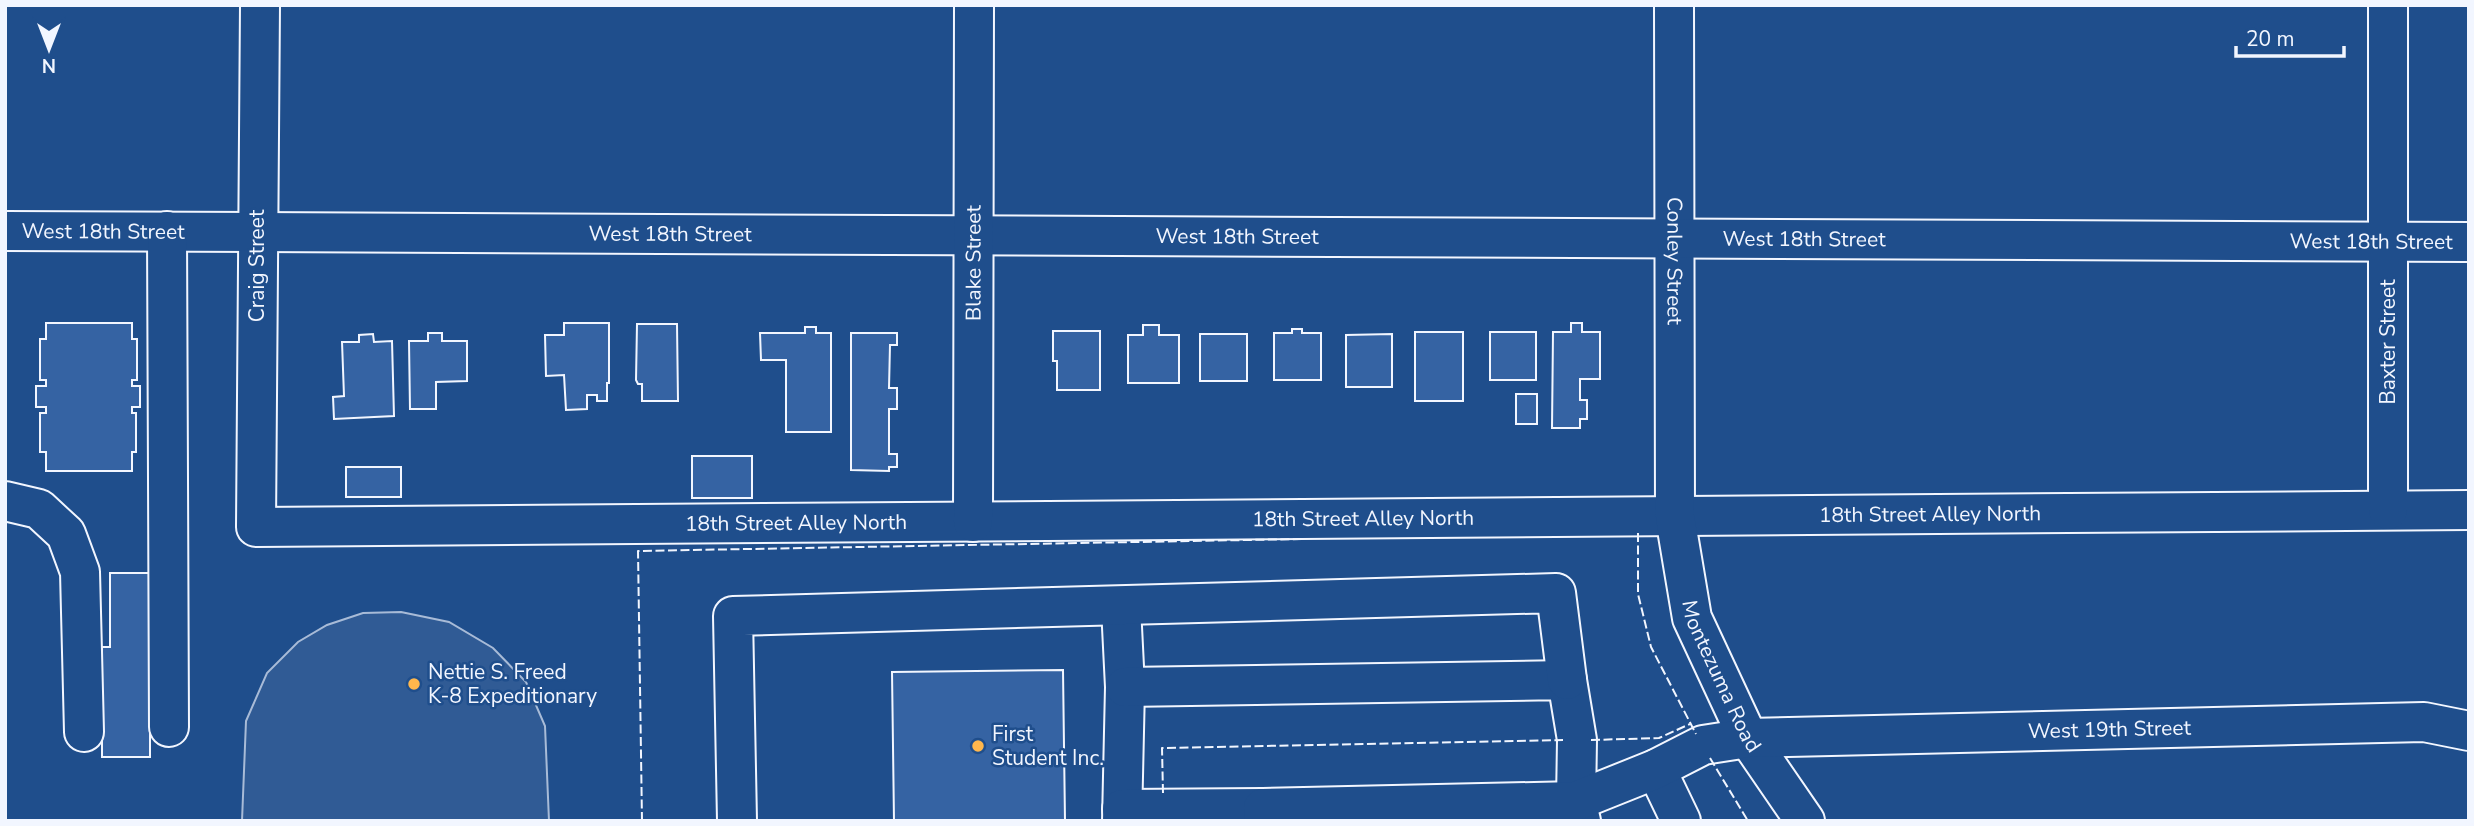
<svg xmlns="http://www.w3.org/2000/svg" width="2474" height="826" viewBox="0 0 2474 826" font-family="'Nunito Sans',sans-serif">
	<style>
		.built { fill: #305b95; stroke: #a8bbd7; stroke-width: 2 }
		.building { fill: #3563a3; stroke: #f2f6ff; stroke-width: 2 }
		.lines { fill: none; stroke-linecap: round; stroke-linejoin: round }
		.minor-casing { stroke: #f2f6ff; stroke-width: 42 }
		.minor { stroke: #1f4e8c; stroke-width: 38 }
		.fence { stroke: #f2f6ff; stroke-width: 2; stroke-dasharray: 9 3.5; stroke-linecap: butt }
		.poi-dot { fill: #ffb74d; stroke: #1f4e8c; stroke-width: 2.5 }
		.labels { text-anchor: middle; dominant-baseline: central; stroke-width: 5; stroke-linejoin: round; paint-order: stroke }
		.street-label { font-size: 21px; fill: #f2f6ff; stroke: #1f4e8c }
		.poi-label { font-size: 21px; fill: #f2f6ff; stroke: #1f4e8c; text-anchor: start }
	</style>
	<rect width="100%" height="100%" fill="#1f4e8c"/>
	<!-- built -->
	<path class="built" d="M 401,612 L 449,622 L 493,648 L 526,682 L 545,726 L 549,821 L 242,821 L 246,721 L 267,673 L 298,642 L 327,625 L 363,613 Z"/>
	<!-- building -->
	<g class="building">
		<path d="M 46,323 L 132,323 L 132,339 L 137,339 L 137,380 L 132,380 L 132,386 L 140,386 L 140,407 L 132,407 L 132,413 L 136,413 L 136,452 L 132,452 L 132,471 L 46,471 L 46,452 L 40,452 L 40,413 L 46,413 L 46,407 L 36,407 L 36,386 L 46,386 L 46,380 L 40,380 L 40,339 L 46,339 Z"/>
		<path d="M 564,323 L 609,323 L 609,383 L 607,383 L 607,401 L 597,401 L 597,395 L 587,395 L 587,409 L 566,410 L 564,375 L 546,376 L 545,335 L 564,335 Z"/>
		<path d="M 1571,323 L 1582,323 L 1582,332 L 1600,332 L 1600,379 L 1580,379 L 1580,400 L 1587,400 L 1587,419 L 1580,419 L 1580,428 L 1552,428 L 1553,332 L 1571,332 Z"/>
		<path d="M 637,324 L 677,324 L 678,401 L 642,401 L 642,384 L 638,384 L 636,380 Z"/>
		<path d="M 1143,325 L 1159,325 L 1159,335 L 1179,335 L 1179,383 L 1128,383 L 1128,335 L 1143,335 Z"/>
		<path d="M 805,327 L 816,327 L 816,333 L 831,333 L 831,432 L 786,432 L 786,360 L 761,360 L 760,333 L 805,333 Z"/>
		<path d="M 1292,329 L 1302,329 L 1302,333 L 1321,333 L 1321,380 L 1274,380 L 1274,333 L 1292,333 Z"/>
		<path d="M 1053,331 L 1100,331 L 1100,390 L 1057,390 L 1057,361 L 1053,361 Z"/>
		<rect x="1415" y="332" width="48" height="69"/>
		<rect x="1490" y="332" width="46" height="48"/>
		<path d="M 428,333 L 442,333 L 442,341 L 467,341 L 467,381 L 436,382 L 436,409 L 410,409 L 409,341 L 428,341 Z"/>
		<path d="M 851,333 L 897,333 L 897,345 L 890,345 L 889,388 L 897,388 L 897,409 L 889,409 L 889,454 L 897,454 L 897,467 L 889,467 L 889,471 L 851,470 Z"/>
		<path d="M 373,334 L 374,342 L 392,341 L 394,416 L 334,419 L 333,397 L 344,396 L 342,342 L 359,342 L 359,335 Z"/>
		<rect x="1200" y="334" width="47" height="47"/>
		<path d="M 1392,334 L 1392,387 L 1346,387 L 1346,335 Z"/>
		<rect x="1516" y="394" width="21" height="30"/>
		<rect x="692" y="456" width="60" height="42"/>
		<rect x="346" y="467" width="55" height="30"/>
		<path d="M 110,573 L 150,573 L 150,757 L 102,757 L 102,647 L 110,647 Z"/>
		<path d="M 1063,670 L 1065,821 L 894,821 L 892,672 Z"/>
	</g>
	<g class="lines">
		<defs>
			<g id="minor">
				<path id="s1" d="M 260,5 L 256,527 L 2469,510"/>
				<path id="s2" d="M 1674,5 L 1675,517 L 1692,618 L 1748,738 L 1805,821"/>
				<path id="s3" d="M 5,231 L 2469,242"/>
				<path d="M 167,231 L 169,727"/>
				<path d="M 5,501 L 39,509 L 66,534 L 80,572 L 84,732"/>
				<path d="M 2388,510 L 2388,5"/>
				<path id="s4" d="M 973,522 L 974,5"/>
				<path d="M 1121,607 L 1125,687 L 1122,821"/>
				<path d="M 1125,687 L 1567,680 L 1577,740 L 1576,801 L 1581,821"/>
				<path d="M 1656,769 L 1681,821"/>
				<path d="M 1122,809 L 1263,808"/>
				<path d="M 737,821 L 733,616 L 1556,593 L 1567,680"/>
				<path id="s5" d="M 1264,821 L 1263,808 L 1576,801 L 1656,769 L 1703,745 L 1748,738 L 2424,722 L 2469,731"/>
			</g>
		</defs>
		<!-- minor casing -->
		<use href="#minor" class="minor-casing"/>
		<!-- minor -->
		<use href="#minor" class="minor"/>
		<!-- fence -->
		<g class="fence">
			<path d="M 1638,533 L 1638,594 L 1651,647 L 1696,734"/>
			<path d="M 1591,740 L 1659,738 L 1690,724"/>
			<path d="M 1710,758 L 1748,821"/>
			<path d="M 1163,793 L 1162,748 L 1563,740"/>
			<path d="M 642,821 L 638,551 L 1302,539"/>
		</g>
	</g>
	<!-- markers -->
	<g class="poi-dot">
		<circle cx="414" cy="684" r="7"/>
		<circle cx="978" cy="746" r="7"/>
	</g>
	<g class="labels">
		<!-- street labels -->
		<g class="street-label">
			<text stroke="none"><textPath href="#s3" startOffset="98">West 18th Street</textPath></text>
			<text stroke="none"><textPath href="#s3" startOffset="665">West 18th Street</textPath></text>
			<text stroke="none"><textPath href="#s3" startOffset="1232">West 18th Street</textPath></text>
			<text stroke="none"><textPath href="#s3" startOffset="1799">West 18th Street</textPath></text>
			<text stroke="none"><textPath href="#s3" startOffset="2366">West 18th Street</textPath></text>
			<text stroke="none"><textPath href="#s2" startOffset="256">Conley Street</textPath></text>
			<text stroke="none"><textPath href="#s4" startOffset="259">Blake Street</textPath></text>
			<text transform="translate(257 266) rotate(-90)">Craig Street</text>
			<text transform="translate(2388 342) rotate(-90)">Baxter Street</text>
			<text stroke="none"><textPath href="#s1" startOffset="2196">18th Street Alley North</textPath></text>
			<text stroke="none"><textPath href="#s1" startOffset="1629">18th Street Alley North</textPath></text>
			<text stroke="none"><textPath href="#s1" startOffset="1062">18th Street Alley North</textPath></text>
			<text stroke="none"><textPath href="#s2" startOffset="679">Montezuma Road</textPath></text>
			<text stroke="none"><textPath href="#s5" startOffset="872">West 19th Street</textPath></text>
		</g>
		<!-- poi labels -->
		<g class="poi-label">
			<text x="428" y="672">Nettie S. Freed<tspan x="428" dy="24">K-8 Expeditionary</tspan></text>
			<text x="992" y="734">First<tspan x="992" dy="24">Student Inc.</tspan></text>
		</g>
	</g>
	<!-- border -->
	<rect width="2474" height="826" fill="none" stroke="#f2f6ff" stroke-width="14"/>
	<!-- north arrow -->
	<g transform="translate(49 49) rotate(180)" stroke="#1f4e8c" stroke-width="5" paint-order="stroke">
	<path d="M0-5L12 26L0 18L-12 26Z" fill="#f2f6ff"/>
	<text y="-10" font-size="19" font-weight="bold" text-anchor="middle" fill="#f2f6ff">N</text>
	</g>
	<!-- scale -->
	<path d="M2236 46v10h108v-10" fill="none" stroke="#f2f6ff" stroke-width="3.5"/>
	<text x="2246" y="46" font-size="21" fill="#f2f6ff" stroke="#1f4e8c" stroke-width="5" paint-order="stroke">20 m</text>
</svg>
